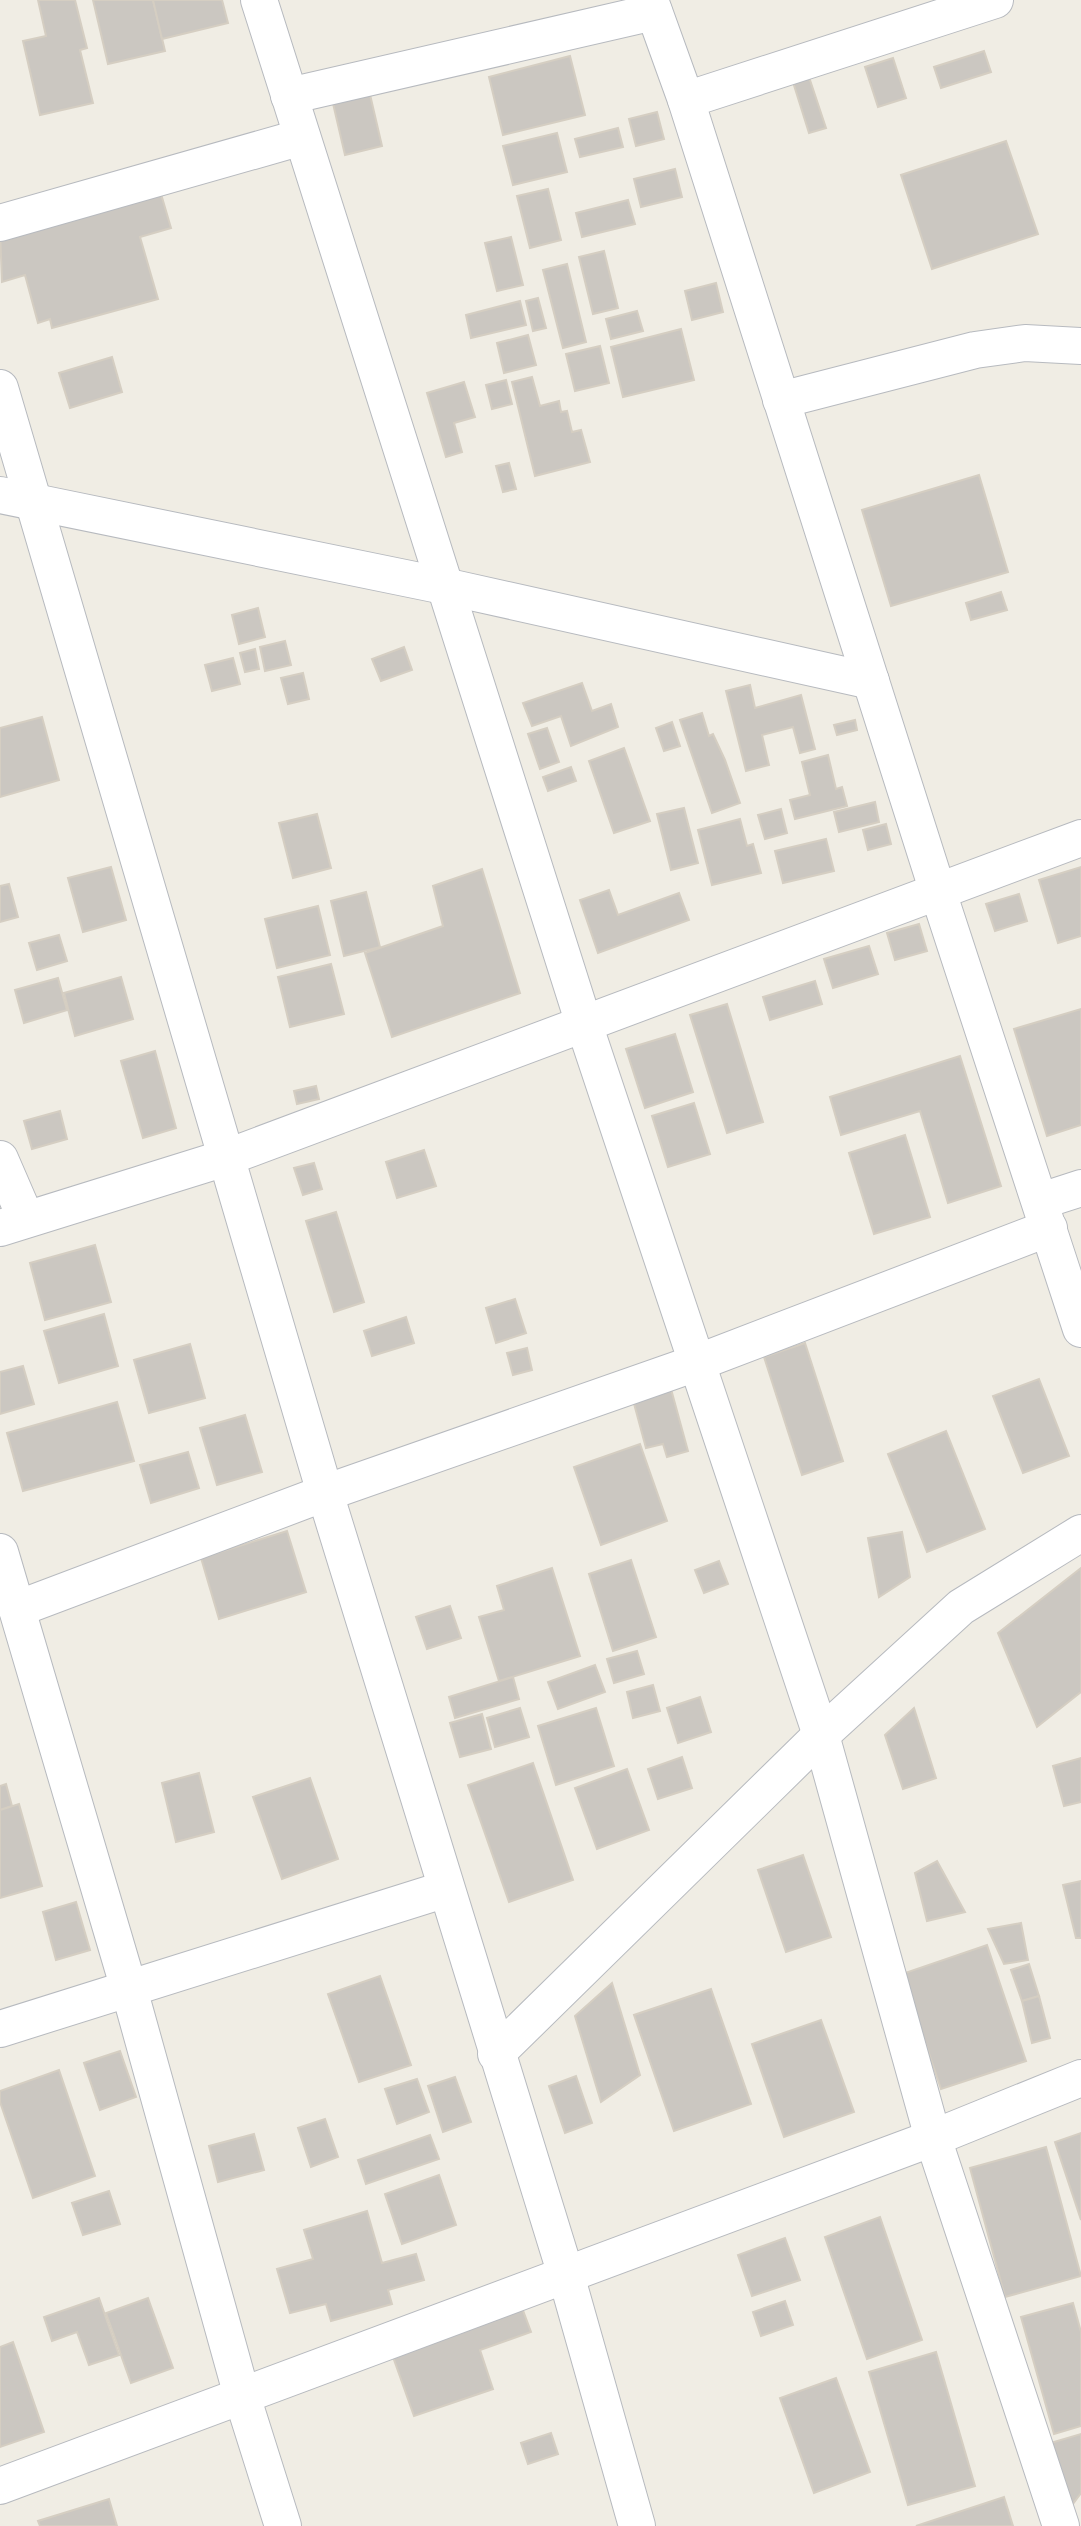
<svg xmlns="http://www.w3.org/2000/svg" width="1081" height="2526" viewBox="0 0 1081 2526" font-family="Mulish,sans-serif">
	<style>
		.building { fill: #cbc7c1; stroke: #d5cec2; stroke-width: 2 }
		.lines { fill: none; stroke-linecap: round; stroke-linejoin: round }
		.street-casing { stroke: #b7babf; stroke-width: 38 }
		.street { stroke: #fff; stroke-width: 36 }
	</style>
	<rect width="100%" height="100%" fill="#f0ede4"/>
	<!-- building -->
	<g class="building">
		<path d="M 38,0 L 75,0 L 87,48 L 80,50 L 93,103 L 40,115 L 23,41 L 46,36 Z"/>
		<path d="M 93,0 L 153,0 L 165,51 L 108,64 Z"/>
		<path d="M 153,0 L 222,0 L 228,23 L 162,39 Z"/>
		<path d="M 984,51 L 991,72 L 941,88 L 934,67 Z"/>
		<path d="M 570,56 L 585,115 L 503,135 L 489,77 Z"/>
		<path d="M 893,58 L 906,98 L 878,107 L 865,67 Z"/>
		<path d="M 365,73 L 382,146 L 345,155 L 328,82 Z"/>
		<path d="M 808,74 L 826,128 L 809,133 L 792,79 Z"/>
		<path d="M 657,112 L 664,139 L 636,146 L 629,119 Z"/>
		<path d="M 618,128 L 623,147 L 580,157 L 575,139 Z"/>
		<path d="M 557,133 L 567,172 L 513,185 L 503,146 Z"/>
		<path d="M 1006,141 L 1038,234 L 932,269 L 901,175 Z"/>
		<path d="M 675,169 L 682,197 L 641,207 L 634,179 Z"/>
		<path d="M 159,187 L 171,228 L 140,237 L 158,299 L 52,328 L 50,319 L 38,323 L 25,275 L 2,282 L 0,231 Z"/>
		<path d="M 548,189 L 561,240 L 530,248 L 517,196 Z"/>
		<path d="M 628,200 L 635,224 L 582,237 L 576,213 Z"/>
		<path d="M 511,237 L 523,285 L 497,291 L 485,243 Z"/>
		<path d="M 604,251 L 618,308 L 593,314 L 579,257 Z"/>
		<path d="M 567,264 L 586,342 L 563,348 L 543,270 Z"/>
		<path d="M 716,283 L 723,312 L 692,320 L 685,291 Z"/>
		<path d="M 538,298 L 546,328 L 533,331 L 526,301 Z"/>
		<path d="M 520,301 L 526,325 L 471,338 L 466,315 Z"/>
		<path d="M 637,311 L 643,331 L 611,339 L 606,319 Z"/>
		<path d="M 681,329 L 694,380 L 623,397 L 611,347 Z"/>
		<path d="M 528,335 L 536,365 L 504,373 L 497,343 Z"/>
		<path d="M 600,346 L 609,383 L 575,391 L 566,354 Z"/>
		<path d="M 112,357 L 122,392 L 70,408 L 59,373 Z"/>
		<path d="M 532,377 L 540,406 L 559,401 L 561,412 L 567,411 L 572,432 L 581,430 L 590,462 L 535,476 L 512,382 Z"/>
		<path d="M 506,380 L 512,404 L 492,409 L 486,385 Z"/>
		<path d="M 464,382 L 475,417 L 454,423 L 462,452 L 446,457 L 427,393 Z"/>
		<path d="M 509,463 L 516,489 L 503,492 L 496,466 Z"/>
		<path d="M 979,475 L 1008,572 L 891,606 L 862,510 Z"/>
		<path d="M 1001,592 L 1007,610 L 971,620 L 966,603 Z"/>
		<path d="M 258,608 L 265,637 L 239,644 L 232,615 Z"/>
		<path d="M 285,641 L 291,665 L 265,671 L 260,647 Z"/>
		<path d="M 404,647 L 412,670 L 381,681 L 372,659 Z"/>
		<path d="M 255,649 L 259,669 L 245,672 L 240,653 Z"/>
		<path d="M 233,658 L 240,684 L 212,691 L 205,665 Z"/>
		<path d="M 303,673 L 309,699 L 288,704 L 281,678 Z"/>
		<path d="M 582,683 L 592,711 L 611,704 L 618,727 L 571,746 L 561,716 L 532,726 L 523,703 Z"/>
		<path d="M 750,685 L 755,708 L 801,695 L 815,749 L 800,753 L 793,727 L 762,735 L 769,765 L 746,771 L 726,691 Z"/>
		<path d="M 702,713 L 709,736 L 713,734 L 725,760 L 740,803 L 712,813 L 680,720 Z"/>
		<path d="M 42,717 L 59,780 L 0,797 L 0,728 Z"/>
		<path d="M 855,720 L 857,730 L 837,735 L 834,725 Z"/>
		<path d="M 672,722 L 680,746 L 664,751 L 656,728 Z"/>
		<path d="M 547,728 L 559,762 L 540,769 L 528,734 Z"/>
		<path d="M 624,748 L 650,821 L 614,833 L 589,761 Z"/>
		<path d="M 828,755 L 836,789 L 842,787 L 847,806 L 795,819 L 790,800 L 810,795 L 802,762 Z"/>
		<path d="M 571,767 L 576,781 L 548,791 L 543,777 Z"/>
		<path d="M 875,802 L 879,822 L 839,832 L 834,812 Z"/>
		<path d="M 684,808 L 698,863 L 671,870 L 657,814 Z"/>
		<path d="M 781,809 L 787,833 L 765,839 L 758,815 Z"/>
		<path d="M 317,814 L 331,868 L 293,878 L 279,823 Z"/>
		<path d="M 740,819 L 747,846 L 753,844 L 761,873 L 712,885 L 698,830 Z"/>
		<path d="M 886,824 L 891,844 L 868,850 L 863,830 Z"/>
		<path d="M 826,839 L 834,871 L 783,883 L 775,851 Z"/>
		<path d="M 111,867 L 126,920 L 83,932 L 68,878 Z"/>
		<path d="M 1081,867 L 1081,936 L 1058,943 L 1039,880 Z"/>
		<path d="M 482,869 L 520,993 L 392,1037 L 365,953 L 443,926 L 433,886 Z"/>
		<path d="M 9,884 L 18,917 L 0,922 L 0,886 Z"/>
		<path d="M 609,890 L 618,915 L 679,893 L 689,920 L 598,953 L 580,900 Z"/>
		<path d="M 366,892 L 380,947 L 344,956 L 331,901 Z"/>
		<path d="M 1019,894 L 1027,921 L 995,931 L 986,904 Z"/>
		<path d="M 318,906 L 330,955 L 277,968 L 265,919 Z"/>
		<path d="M 919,924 L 927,951 L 895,960 L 887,933 Z"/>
		<path d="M 59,935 L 67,961 L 37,970 L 29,943 Z"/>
		<path d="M 869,946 L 878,974 L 833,988 L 824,959 Z"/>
		<path d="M 331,964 L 344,1014 L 290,1027 L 278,977 Z"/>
		<path d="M 121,977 L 133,1019 L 75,1036 L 64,993 Z"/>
		<path d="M 58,978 L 67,1010 L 24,1023 L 15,990 Z"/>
		<path d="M 815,981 L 822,1004 L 770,1020 L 763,997 Z"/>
		<path d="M 727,1004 L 763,1122 L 727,1133 L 690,1015 Z"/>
		<path d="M 1081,1009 L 1081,1125 L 1047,1136 L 1014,1029 Z"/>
		<path d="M 675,1034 L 693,1092 L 645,1108 L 626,1049 Z"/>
		<path d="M 155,1051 L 176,1128 L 143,1138 L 121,1061 Z"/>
		<path d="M 960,1056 L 1001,1186 L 948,1203 L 920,1111 L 841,1135 L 830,1097 Z"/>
		<path d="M 316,1086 L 319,1099 L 297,1104 L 294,1091 Z"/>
		<path d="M 694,1103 L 710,1154 L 668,1167 L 652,1116 Z"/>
		<path d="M 60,1111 L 67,1139 L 32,1149 L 24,1121 Z"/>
		<path d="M 905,1135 L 930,1217 L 874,1234 L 849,1153 Z"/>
		<path d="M 424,1150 L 436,1186 L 397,1198 L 386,1162 Z"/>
		<path d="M 314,1163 L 322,1189 L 303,1195 L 294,1168 Z"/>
		<path d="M 336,1212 L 364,1302 L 334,1312 L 306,1221 Z"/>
		<path d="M 95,1245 L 111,1302 L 45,1320 L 30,1263 Z"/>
		<path d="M 515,1299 L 526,1333 L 496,1343 L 486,1308 Z"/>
		<path d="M 104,1314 L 118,1366 L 59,1383 L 44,1331 Z"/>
		<path d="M 406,1317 L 414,1343 L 372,1356 L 364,1331 Z"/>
		<path d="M 805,1343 L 843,1461 L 802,1475 L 764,1357 Z"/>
		<path d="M 190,1344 L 205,1398 L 149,1413 L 134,1360 Z"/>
		<path d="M 527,1348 L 532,1370 L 513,1375 L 507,1353 Z"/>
		<path d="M 23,1366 L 34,1404 L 0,1414 L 0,1372 Z"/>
		<path d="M 1039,1379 L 1069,1456 L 1023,1473 L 993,1396 Z"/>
		<path d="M 671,1389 L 688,1451 L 667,1457 L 663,1444 L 646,1448 L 633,1400 Z"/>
		<path d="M 117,1402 L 134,1461 L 23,1491 L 7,1433 Z"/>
		<path d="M 245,1415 L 262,1472 L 217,1485 L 200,1428 Z"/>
		<path d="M 946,1431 L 985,1529 L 927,1552 L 888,1454 Z"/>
		<path d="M 640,1444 L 667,1521 L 601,1545 L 574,1467 Z"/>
		<path d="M 188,1452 L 199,1488 L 151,1503 L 140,1465 Z"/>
		<path d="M 287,1531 L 306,1592 L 219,1619 L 201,1558 Z"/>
		<path d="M 902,1532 L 910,1577 L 879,1597 L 868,1538 Z"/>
		<path d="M 631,1560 L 656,1637 L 613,1651 L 589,1574 Z"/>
		<path d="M 719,1561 L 728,1584 L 704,1593 L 695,1570 Z"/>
		<path d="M 552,1568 L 580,1656 L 499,1681 L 479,1617 L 504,1610 L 497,1586 Z"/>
		<path d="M 1081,1568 L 1081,1692 L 1037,1727 L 998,1633 Z"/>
		<path d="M 450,1606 L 461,1638 L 427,1649 L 416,1617 Z"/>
		<path d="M 637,1651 L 644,1674 L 614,1683 L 607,1659 Z"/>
		<path d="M 595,1665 L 605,1692 L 558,1709 L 548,1682 Z"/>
		<path d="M 513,1677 L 519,1699 L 455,1718 L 449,1697 Z"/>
		<path d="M 653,1685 L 660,1711 L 633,1718 L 627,1692 Z"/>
		<path d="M 700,1697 L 711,1732 L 678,1743 L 667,1708 Z"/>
		<path d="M 520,1708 L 529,1737 L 495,1747 L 487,1718 Z"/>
		<path d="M 596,1708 L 614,1766 L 556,1785 L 538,1726 Z"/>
		<path d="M 914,1708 L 936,1778 L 903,1789 L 885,1735 Z"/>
		<path d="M 482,1714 L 491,1749 L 460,1757 L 450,1723 Z"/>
		<path d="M 682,1757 L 692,1788 L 658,1799 L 648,1769 Z"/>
		<path d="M 1081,1758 L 1081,1802 L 1064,1806 L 1053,1766 Z"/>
		<path d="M 533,1763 L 573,1880 L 509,1902 L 468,1785 Z"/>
		<path d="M 627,1769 L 649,1830 L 597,1849 L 575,1788 Z"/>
		<path d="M 199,1773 L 214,1832 L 176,1842 L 162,1783 Z"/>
		<path d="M 310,1778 L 338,1859 L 282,1879 L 253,1797 Z"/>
		<path d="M 6,1784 L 12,1806 L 0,1810 L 0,1786 Z"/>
		<path d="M 19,1804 L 42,1886 L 0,1898 L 0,1810 Z"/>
		<path d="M 803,1855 L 831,1937 L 786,1952 L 758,1870 Z"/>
		<path d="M 937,1861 L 965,1912 L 927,1921 L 915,1873 Z"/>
		<path d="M 1081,1881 L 1081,1938 L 1076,1938 L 1063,1885 Z"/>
		<path d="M 76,1902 L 90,1950 L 56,1960 L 43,1912 Z"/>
		<path d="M 1021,1923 L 1028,1960 L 1004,1964 L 988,1929 Z"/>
		<path d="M 987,1945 L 1026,2061 L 941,2089 L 902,1974 Z"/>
		<path d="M 1029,1964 L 1039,1996 L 1022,2001 L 1011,1970 Z"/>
		<path d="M 380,1976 L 411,2065 L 359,2082 L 328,1994 Z"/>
		<path d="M 612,1983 L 640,2075 L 601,2102 L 575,2016 Z"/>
		<path d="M 711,1989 L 751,2104 L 674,2131 L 634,2015 Z"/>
		<path d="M 1039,1996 L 1050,2038 L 1032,2043 L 1022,2001 Z"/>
		<path d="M 821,2020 L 854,2112 L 784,2137 L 752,2044 Z"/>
		<path d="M 120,2051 L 136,2097 L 100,2110 L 84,2063 Z"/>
		<path d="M 59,2070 L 95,2176 L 33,2198 L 0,2102 L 0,2091 Z"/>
		<path d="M 576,2076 L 592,2123 L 565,2133 L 549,2086 Z"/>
		<path d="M 455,2077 L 471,2122 L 443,2132 L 428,2086 Z"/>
		<path d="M 417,2079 L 429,2112 L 397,2124 L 385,2089 Z"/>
		<path d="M 325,2119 L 338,2157 L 311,2167 L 298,2128 Z"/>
		<path d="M 1081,2133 L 1081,2220 L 1055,2142 Z"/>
		<path d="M 254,2134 L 264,2170 L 218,2182 L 209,2146 Z"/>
		<path d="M 430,2135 L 439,2159 L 366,2184 L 358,2160 Z"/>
		<path d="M 1046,2147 L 1081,2276 L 1005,2297 L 970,2168 Z"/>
		<path d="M 439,2175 L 456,2225 L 402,2244 L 385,2194 Z"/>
		<path d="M 109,2191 L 120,2224 L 83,2235 L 72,2203 Z"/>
		<path d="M 367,2211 L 382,2263 L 416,2254 L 424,2280 L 388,2290 L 392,2304 L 331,2321 L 326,2304 L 290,2313 L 277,2269 L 313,2259 L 304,2230 Z"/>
		<path d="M 880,2217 L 922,2340 L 867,2359 L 825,2237 Z"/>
		<path d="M 785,2238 L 800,2280 L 752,2296 L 738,2255 Z"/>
		<path d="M 99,2298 L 119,2355 L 89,2365 L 77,2332 L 52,2341 L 44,2317 Z"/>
		<path d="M 148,2298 L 173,2368 L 131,2383 L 106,2313 Z"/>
		<path d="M 785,2301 L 793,2325 L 761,2336 L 753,2312 Z"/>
		<path d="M 1073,2303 L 1081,2332 L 1081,2426 L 1054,2434 L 1021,2317 Z"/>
		<path d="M 521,2305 L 531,2332 L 480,2350 L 493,2389 L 414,2416 L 392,2354 Z"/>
		<path d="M 13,2342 L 44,2432 L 0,2447 L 0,2347 Z"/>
		<path d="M 936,2352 L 975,2486 L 908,2505 L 869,2372 Z"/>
		<path d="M 836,2378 L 870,2472 L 814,2493 L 780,2398 Z"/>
		<path d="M 551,2433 L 558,2454 L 528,2464 L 521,2443 Z"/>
		<path d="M 1081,2434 L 1081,2493 L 1064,2516 L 1044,2445 Z"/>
		<path d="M 1004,2497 L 1013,2526 L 916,2526 Z"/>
		<path d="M 109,2499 L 117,2526 L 40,2526 L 38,2521 Z"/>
	</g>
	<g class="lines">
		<defs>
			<g id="street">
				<path d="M 259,0 L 584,1024 L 821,1735 L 933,2138 L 1061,2526"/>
				<path d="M 650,0 L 686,100 L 938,892 L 1081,1329"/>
				<path d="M 289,96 L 654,12"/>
				<path d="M 686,100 L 995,0"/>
				<path d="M 0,223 L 302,137"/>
				<path d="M 0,388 L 325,1493 L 566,2275 L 637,2526"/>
				<path d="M 781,400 L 975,350 L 1025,343 L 1081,346"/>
				<path d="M 0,495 L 444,586 L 871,681"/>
				<path d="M 0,1159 L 26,1219"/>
				<path d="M 1041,1201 L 1081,1188"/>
				<path d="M 0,1228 L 225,1158 L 1081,838"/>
				<path d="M 0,1552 L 129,1989 L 242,2396 L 283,2526"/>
				<path d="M 17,1609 L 325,1493 L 699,1362 L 1049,1228"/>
				<path d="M 0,2029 L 446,1889"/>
				<path d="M 496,2054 L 821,1735 L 961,1607 L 1081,1533"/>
				<path d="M 0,2486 L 933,2138 L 1081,2078"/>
			</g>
		</defs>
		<!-- street casing -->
		<use href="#street" class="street-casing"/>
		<!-- street -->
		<use href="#street" class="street"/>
	</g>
</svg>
